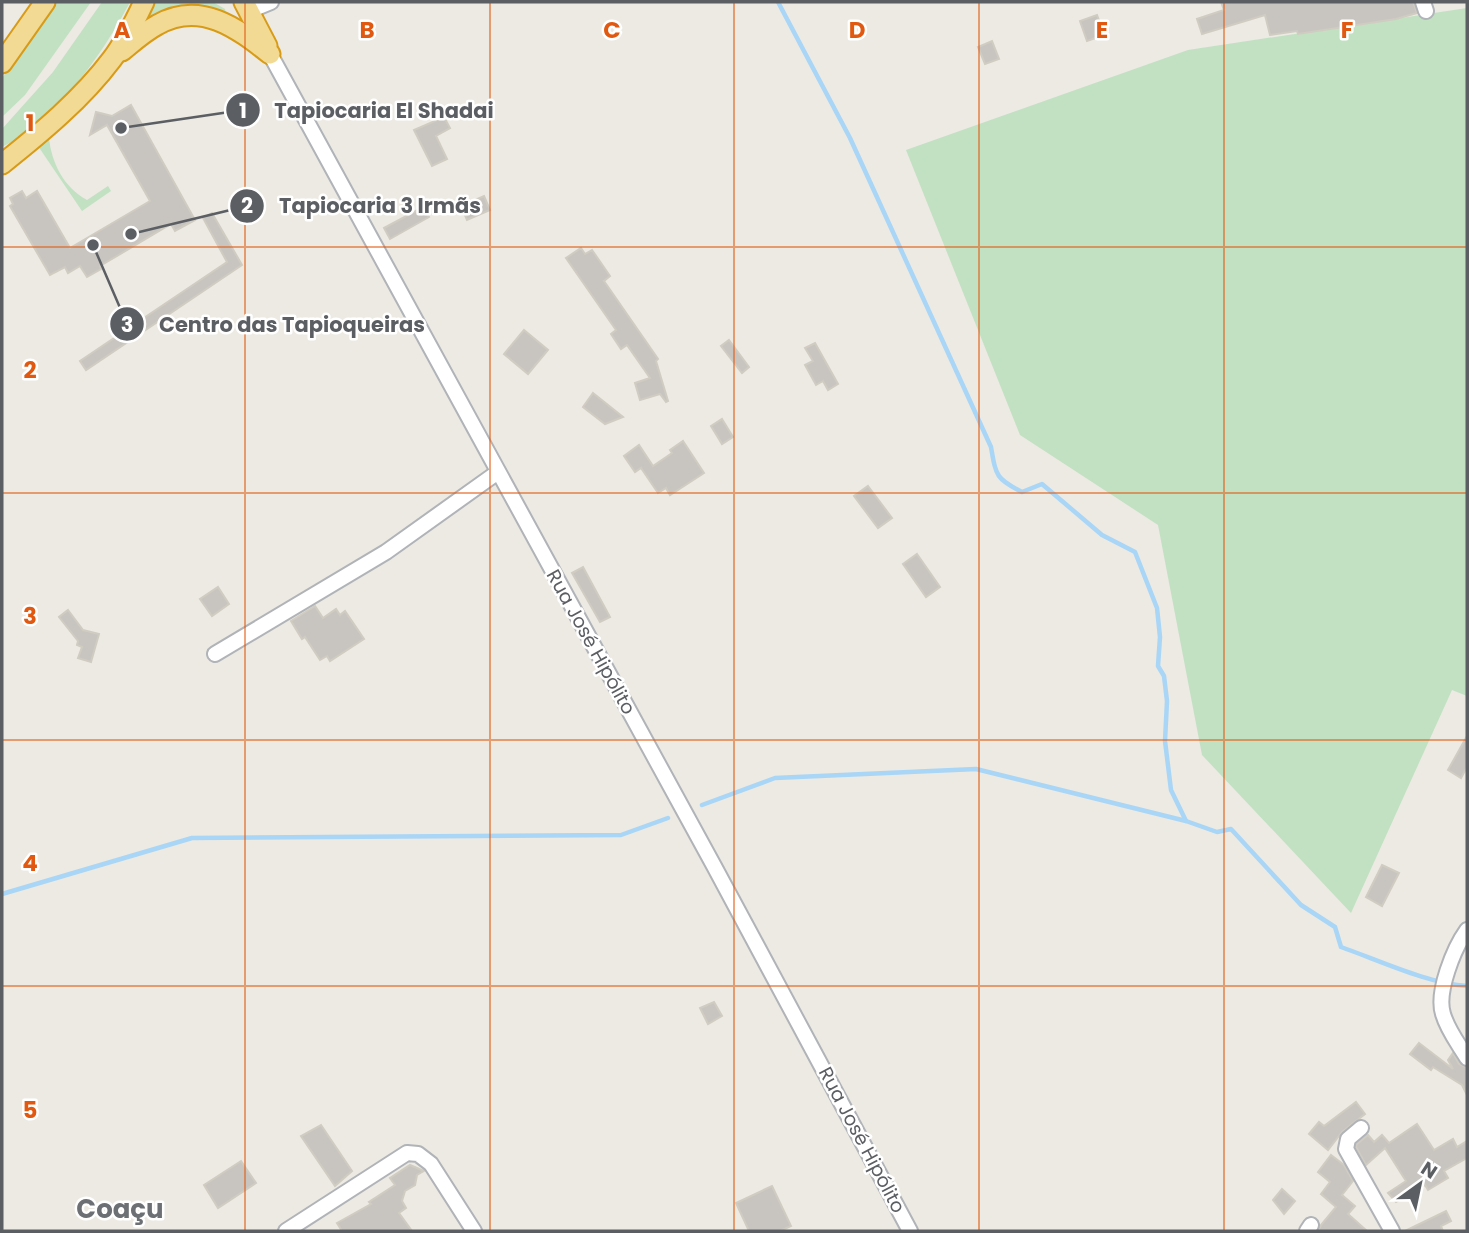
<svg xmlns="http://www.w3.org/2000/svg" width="1469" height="1233" viewBox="0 0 1469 1233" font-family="Poppins,sans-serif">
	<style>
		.green { fill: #c2e1c2 }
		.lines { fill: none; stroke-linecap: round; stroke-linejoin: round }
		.stream { stroke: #a9d5f6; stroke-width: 4.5 }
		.building { fill: #c8c5c0; stroke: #d0ccc2; stroke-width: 2 }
		.minor-casing { stroke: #b0b3b7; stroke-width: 18 }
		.highway-casing { stroke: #d89b17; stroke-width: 23 }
		.minor { stroke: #fff; stroke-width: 14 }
		.highway { stroke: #f2da94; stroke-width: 19 }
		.grid { fill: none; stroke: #e15910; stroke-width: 2; stroke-opacity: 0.55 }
		.labels { text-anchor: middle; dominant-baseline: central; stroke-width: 5; stroke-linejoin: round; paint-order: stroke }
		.street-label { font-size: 19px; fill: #5b5e62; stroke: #fff }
		.district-label { font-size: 26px; font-weight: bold; fill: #6c7074; stroke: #fff }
		.grid-label { font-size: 23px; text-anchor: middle; font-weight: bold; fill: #e15910; stroke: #fff; stroke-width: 5; stroke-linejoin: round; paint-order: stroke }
		.leader { fill: none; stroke: #5b5e62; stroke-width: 2.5 }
		.callout-dot { fill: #5b5e62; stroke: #fff; stroke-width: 2.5 }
		.mark-label { font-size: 21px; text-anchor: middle; font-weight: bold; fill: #fff }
		.callout-label { font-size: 21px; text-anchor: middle; font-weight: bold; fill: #5b5e62; stroke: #fff; stroke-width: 5; stroke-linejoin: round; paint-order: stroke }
	</style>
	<rect width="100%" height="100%" fill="#eceae3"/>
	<!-- green -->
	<g class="green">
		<path d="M 56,2 L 91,2 L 25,95 L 2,117 L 2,78 L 41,27 Z"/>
		<path d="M 102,2 L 130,2 C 104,52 55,123 2,147 L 2,129 L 53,72 Z"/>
		<path d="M 155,2 L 213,2 L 225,9 L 226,14 L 145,23 Z"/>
		<path d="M 1467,8 L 1467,696 L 1452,690 L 1351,913 L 1202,755 L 1158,525 L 1020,435 L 906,150 L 1188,50 Z"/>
		<path d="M 49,137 C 51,162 64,188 87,200 L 108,186 L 111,191 L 82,211 L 38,146 Z"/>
	</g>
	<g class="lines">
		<!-- stream -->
		<g class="stream">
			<path d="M 778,2 L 850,138 L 991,447 C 996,476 996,479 1022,492 L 1042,484 L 1102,535 L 1135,552 L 1157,608 L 1160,637 L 1158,666 L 1164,676 L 1167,701 L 1165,741 L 1171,790 L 1186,821"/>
			<path d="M 702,805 L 775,778 L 976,769 L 1186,821 L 1217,832 L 1231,829 L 1301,905 L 1335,927 L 1341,947 C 1378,960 1429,984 1467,986"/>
			<path d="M 2,894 L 192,838 L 621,835 L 668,818"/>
		</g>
	</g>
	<!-- building -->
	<g class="building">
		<path d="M 1221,2 L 1413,2 L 1417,13 L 1396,19 L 1298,34 L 1297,31 L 1270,35 L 1265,15 L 1202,34 L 1197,19 L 1224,10 Z"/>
		<path d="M 1097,15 L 1103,31 L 1100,32 L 1101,36 L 1087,41 L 1080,21 Z"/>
		<path d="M 992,41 L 999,59 L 985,64 L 978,47 Z"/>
		<path d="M 131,105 L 195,220 L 175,231 L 171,224 L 100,266 L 101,269 L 87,277 L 80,266 L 68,273 L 65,267 L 50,275 L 10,206 L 13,204 L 10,198 L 22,191 L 26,198 L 37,191 L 70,248 L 150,201 L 107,125 L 90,135 L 96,112 L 112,116 Z"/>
		<path d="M 444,117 L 450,128 L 436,136 L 447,159 L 432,166 L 414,130 Z"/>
		<path d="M 484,196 L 490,210 L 467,220 L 461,206 Z"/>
		<path d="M 423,207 L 429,217 L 390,239 L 384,228 Z"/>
		<path d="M 212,213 L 242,265 L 86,370 L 80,361 L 227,262 L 203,218 Z"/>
		<path d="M 581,248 L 585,254 L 592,250 L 610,276 L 604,281 L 658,359 L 656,361 L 668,401 L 666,402 L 660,394 L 640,400 L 635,383 L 650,378 L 627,345 L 621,349 L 611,334 L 616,330 L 566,258 Z"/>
		<path d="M 524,330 L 548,350 L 528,374 L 504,354 Z"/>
		<path d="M 729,340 L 749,367 L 742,373 L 721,346 Z"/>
		<path d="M 815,343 L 838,384 L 828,390 L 823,381 L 816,385 L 805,365 L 813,361 L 805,348 Z"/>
		<path d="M 593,393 L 623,417 L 605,424 L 583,407 Z"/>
		<path d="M 722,419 L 733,437 L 722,444 L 711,426 Z"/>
		<path d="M 683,441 L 704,473 L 670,495 L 666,488 L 658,493 L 641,468 L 635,472 L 624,456 L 639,445 L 653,466 L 672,453 L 670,450 Z"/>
		<path d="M 868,486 L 892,518 L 878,528 L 854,496 Z"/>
		<path d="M 917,554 L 940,587 L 926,597 L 903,564 Z"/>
		<path d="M 583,567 L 610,617 L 600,622 L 572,573 Z"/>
		<path d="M 218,587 L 229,604 L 212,616 L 200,599 Z"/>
		<path d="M 315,606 L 323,618 L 336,609 L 340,615 L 345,611 L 364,639 L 330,661 L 327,656 L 320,660 L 305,637 L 302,639 L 291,621 Z"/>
		<path d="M 68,610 L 83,630 L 99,634 L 91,662 L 78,658 L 82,647 L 77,645 L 78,641 L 59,617 Z"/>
		<path d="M 1467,736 L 1467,767 L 1461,778 L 1448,770 Z"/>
		<path d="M 1382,865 L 1399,873 L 1382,906 L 1366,897 Z"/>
		<path d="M 714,1002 L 722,1016 L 708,1024 L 700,1008 Z"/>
		<path d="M 1419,1043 L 1453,1069 L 1448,1060 L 1453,1053 L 1459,1064 L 1466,1067 L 1467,1095 L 1462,1085 L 1433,1067 L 1431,1070 L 1410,1054 Z"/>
		<path d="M 1356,1102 L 1365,1114 L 1342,1132 L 1328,1150 L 1309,1134 L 1319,1122 L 1324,1126 Z"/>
		<path d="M 1417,1124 L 1434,1150 L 1453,1139 L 1457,1147 L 1467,1141 L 1467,1158 L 1444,1171 L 1448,1178 L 1428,1190 L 1425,1185 L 1396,1202 L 1388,1193 L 1406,1181 L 1385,1148 L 1366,1165 L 1356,1147 L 1357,1144 L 1368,1135 L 1374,1142 L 1382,1135 L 1389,1143 Z"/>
		<path d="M 321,1125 L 352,1171 L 335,1186 L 301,1136 Z"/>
		<path d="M 1331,1155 L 1344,1165 L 1353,1181 L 1342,1195 L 1355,1206 L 1348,1214 L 1367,1231 L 1318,1231 L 1321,1225 L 1336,1207 L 1321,1194 L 1330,1182 L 1318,1172 Z"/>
		<path d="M 241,1161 L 256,1183 L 218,1208 L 204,1185 Z"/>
		<path d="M 410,1165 L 424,1171 L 417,1175 L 415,1185 L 405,1191 L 402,1201 L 406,1208 L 399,1213 L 412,1231 L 342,1231 L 337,1223 L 371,1204 L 369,1202 L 395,1185 L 390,1178 Z"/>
		<path d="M 772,1186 L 791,1226 L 780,1231 L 749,1231 L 736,1203 Z"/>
		<path d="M 1282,1189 L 1295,1201 L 1284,1214 L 1273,1200 Z"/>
		<path d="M 1446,1211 L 1451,1221 L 1441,1226 L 1443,1231 L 1405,1231 Z"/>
	</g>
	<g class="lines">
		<defs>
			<g id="minor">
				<path d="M 1423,2 L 1426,11"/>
				<path d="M 249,11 L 271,2"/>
				<path d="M 270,54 L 714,866 L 910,1231"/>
				<path d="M 215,654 L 386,552 L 498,472"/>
				<path d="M 1467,930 C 1454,948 1436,992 1443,1014 C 1448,1031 1458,1043 1467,1058"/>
				<path d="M 1361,1128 L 1348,1139 L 1346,1149 L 1392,1231"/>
				<path d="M 286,1231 L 407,1153 L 418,1154 L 431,1164 L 474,1231"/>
				<path d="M 1307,1231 L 1311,1225"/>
			</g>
			<g id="highway">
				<path d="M 244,2 L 267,46"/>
				<path d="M 122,51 C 133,42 144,32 157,25 C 200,0 237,28 270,54"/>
				<path d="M 2,63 L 45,2"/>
				<path d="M 2,164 C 41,133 82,99 112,59 C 125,42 135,21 144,2"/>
			</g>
		</defs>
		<!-- minor casing -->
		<use href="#minor" class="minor-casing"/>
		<!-- highway casing -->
		<use href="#highway" class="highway-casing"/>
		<!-- minor -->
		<use href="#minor" class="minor"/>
		<!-- highway -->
		<use href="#highway" class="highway"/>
	</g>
	<!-- grid -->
	<path class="grid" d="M 245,2 L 245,1231M 490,2 L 490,1231M 734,2 L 734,1231M 979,2 L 979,1231M 1224,2 L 1224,1231M 2,247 L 1467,247M 2,493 L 1467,493M 2,740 L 1467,740M 2,986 L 1467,986"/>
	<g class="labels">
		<!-- street labels -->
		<g class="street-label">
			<text transform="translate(591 642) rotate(61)">Rua José Hipólito</text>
			<text transform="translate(862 1140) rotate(62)">Rua José Hipólito</text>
		</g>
		<!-- district labels -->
		<g class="district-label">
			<text x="120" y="1209">Coaçu</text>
		</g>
	</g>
	<g class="grid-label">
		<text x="122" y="38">A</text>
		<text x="367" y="38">B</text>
		<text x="612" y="38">C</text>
		<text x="857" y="38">D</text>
		<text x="1102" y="38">E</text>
		<text x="1347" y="38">F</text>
		<text x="30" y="131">1</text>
		<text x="30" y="378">2</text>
		<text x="30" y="624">3</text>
		<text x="30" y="871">4</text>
		<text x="30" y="1118">5</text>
	</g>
	<!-- callouts -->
	<path class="leader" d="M121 128L243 110M131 234L247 206M93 245L127 324"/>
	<g class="callout-dot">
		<circle cx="121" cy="128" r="7"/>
		<circle cx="131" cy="234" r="7"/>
		<circle cx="93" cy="245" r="7"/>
		<circle cx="243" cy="110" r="18"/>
		<circle cx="247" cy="206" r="18"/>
		<circle cx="127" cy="324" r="18"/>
	</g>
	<g class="mark-label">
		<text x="243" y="118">1</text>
		<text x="247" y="213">2</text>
		<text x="127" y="332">3</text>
	</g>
	<g class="callout-label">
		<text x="384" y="118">Tapiocaria El Shadai</text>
		<text x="380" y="213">Tapiocaria 3 Irmãs</text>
		<text x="292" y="332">Centro das Tapioqueiras</text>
	</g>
	<!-- border -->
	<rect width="1469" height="1233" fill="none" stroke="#5b5e62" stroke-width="7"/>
	<!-- north arrow -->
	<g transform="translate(1420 1184) rotate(33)" stroke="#ffffff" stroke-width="5" paint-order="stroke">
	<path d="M0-5L12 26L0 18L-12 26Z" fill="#5b5e62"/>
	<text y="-10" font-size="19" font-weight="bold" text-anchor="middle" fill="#5b5e62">N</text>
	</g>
</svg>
